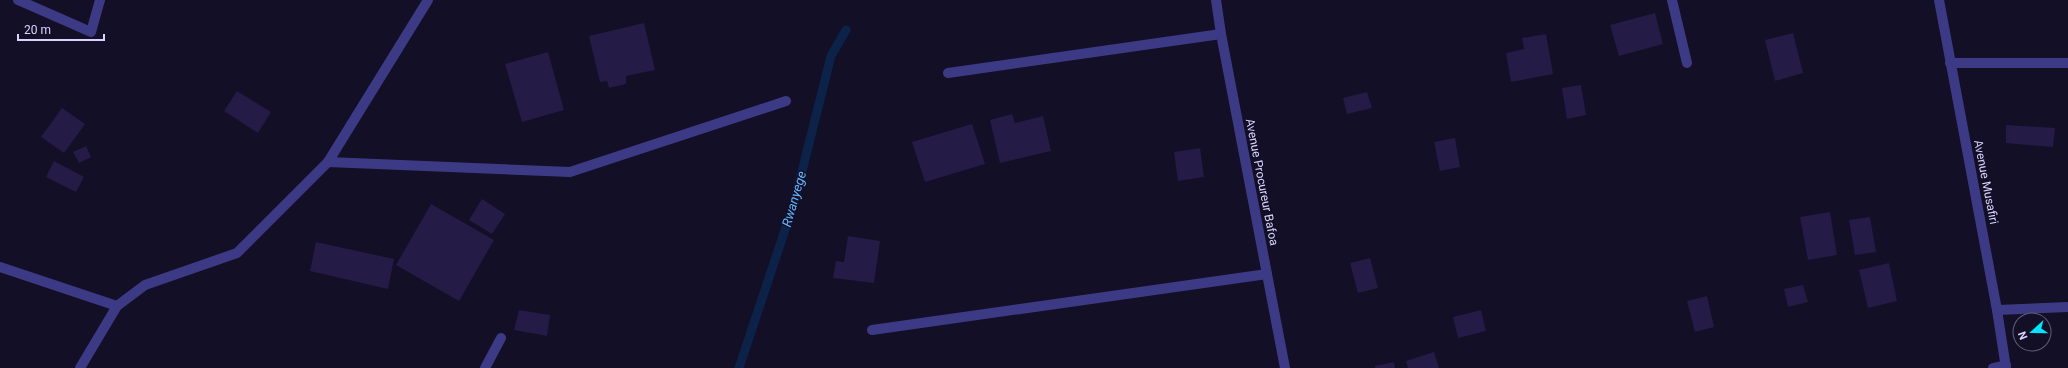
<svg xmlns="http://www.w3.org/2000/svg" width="2068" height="368" viewBox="0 0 2068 368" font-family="Roboto,sans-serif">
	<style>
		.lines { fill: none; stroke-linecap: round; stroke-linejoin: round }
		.stream { stroke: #0c2248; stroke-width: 9 }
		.building { fill: #241b47 }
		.service { stroke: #3d3a85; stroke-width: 10 }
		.minor { stroke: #3d3a85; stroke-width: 10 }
		.tertiary { stroke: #3d3a85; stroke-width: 10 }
		.labels { text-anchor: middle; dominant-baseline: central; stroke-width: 3; stroke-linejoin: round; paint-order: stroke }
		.street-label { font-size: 12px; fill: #d9d4ff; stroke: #130f26 }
		.water-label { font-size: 13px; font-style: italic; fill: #62b6ff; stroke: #130f26 }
	</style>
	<rect width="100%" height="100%" fill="#130f26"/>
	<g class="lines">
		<!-- stream -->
		<path class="stream" d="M 739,368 L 794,203 L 831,56 L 846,30"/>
	</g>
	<!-- building -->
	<g class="building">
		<path d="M 1655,13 L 1663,44 L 1619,56 L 1610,25 Z"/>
		<path d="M 644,23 L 655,70 L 626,76 L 626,84 L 609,88 L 607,81 L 600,82 L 589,36 Z"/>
		<path d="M 1793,33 L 1803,73 L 1775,81 L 1765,40 Z"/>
		<path d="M 1546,34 L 1553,74 L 1511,82 L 1506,53 L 1524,49 L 1522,38 Z"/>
		<path d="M 548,52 L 564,110 L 522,122 L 505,64 Z"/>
		<path d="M 1581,85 L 1586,115 L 1567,119 L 1562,88 Z"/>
		<path d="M 237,91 L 271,112 L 258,133 L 224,111 Z"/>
		<path d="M 1367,92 L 1372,108 L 1347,114 L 1343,98 Z"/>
		<path d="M 62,108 L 85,124 L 64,153 L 41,137 Z"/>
		<path d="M 1012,114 L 1015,123 L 1043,116 L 1051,151 L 1000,163 L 990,120 Z"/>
		<path d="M 972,124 L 985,164 L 925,182 L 912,142 Z"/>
		<path d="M 2006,125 L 2055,128 L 2053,147 L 2006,143 Z"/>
		<path d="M 1455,138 L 1460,167 L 1440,171 L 1434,142 Z"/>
		<path d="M 86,146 L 91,157 L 79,163 L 73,152 Z"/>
		<path d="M 1200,148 L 1204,177 L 1178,181 L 1174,152 Z"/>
		<path d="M 54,161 L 84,177 L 76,192 L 46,177 Z"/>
		<path d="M 482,199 L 505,214 L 492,234 L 469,220 Z"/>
		<path d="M 431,204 L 494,240 L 459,301 L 396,265 Z"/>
		<path d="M 1830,212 L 1837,255 L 1808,260 L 1800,217 Z"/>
		<path d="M 1870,217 L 1876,252 L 1855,255 L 1849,220 Z"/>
		<path d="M 848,236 L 880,241 L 874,283 L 833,278 L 836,261 L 844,262 Z"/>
		<path d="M 316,242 L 394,259 L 388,289 L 310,271 Z"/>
		<path d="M 1370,258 L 1378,288 L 1358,293 L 1350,263 Z"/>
		<path d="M 1889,263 L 1897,301 L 1868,308 L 1859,270 Z"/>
		<path d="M 1803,285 L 1808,302 L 1788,307 L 1784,289 Z"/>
		<path d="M 1707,296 L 1714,327 L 1695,332 L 1687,301 Z"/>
		<path d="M 519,310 L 550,315 L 547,336 L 514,330 Z"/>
		<path d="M 1481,310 L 1486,331 L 1458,338 L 1453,317 Z"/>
		<path d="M 1434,352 L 1439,368 L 1408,368 L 1406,361 Z"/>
		<path d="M 1394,362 L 1395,368 L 1375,368 L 1375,366 Z"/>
	</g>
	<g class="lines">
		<!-- service -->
		<path class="service" d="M 1950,63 L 2068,63"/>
		<!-- minor -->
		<g class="minor">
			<path d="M 18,0 L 91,32 L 100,0"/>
			<path d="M 1216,0 L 1221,34 L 1285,368"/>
			<path d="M 1672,0 L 1687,63"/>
			<path d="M 1939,0 L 1997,310 L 2006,368"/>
			<path d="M 948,73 L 1221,34"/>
			<path d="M 328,162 L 570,172 L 786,101"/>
			<path d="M 0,267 L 117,306"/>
			<path d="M 1997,310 L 2068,307"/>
			<path d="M 872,330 L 1267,274"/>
			<path d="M 485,368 L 501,338"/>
			<path d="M 1993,368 L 2006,365"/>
		</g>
		<!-- tertiary -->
		<path class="tertiary" d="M 80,368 L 117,306 L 145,285 L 237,253 L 328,162 L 428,0"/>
	</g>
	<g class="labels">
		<!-- street labels -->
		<g class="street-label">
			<text transform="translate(1262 182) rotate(79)">Avenue Procureur Bafoa</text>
			<text transform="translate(1986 182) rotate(79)">Avenue Musafiri</text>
		</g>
		<!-- water labels -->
		<g class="water-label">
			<text transform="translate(794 199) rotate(-74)">Rwanyege</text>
		</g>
	</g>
	<!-- north arrow -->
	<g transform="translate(2032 332) rotate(249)"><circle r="19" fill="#130f26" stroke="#625e7d"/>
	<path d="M0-3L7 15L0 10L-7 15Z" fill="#00e5ff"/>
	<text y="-6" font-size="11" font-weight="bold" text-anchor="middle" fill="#d9d4ff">N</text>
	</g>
	<!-- scale -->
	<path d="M18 34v6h86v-6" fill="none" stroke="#d9d4ff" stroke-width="2"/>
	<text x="24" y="34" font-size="12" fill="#d9d4ff" stroke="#130f26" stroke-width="3" paint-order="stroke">20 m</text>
</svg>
